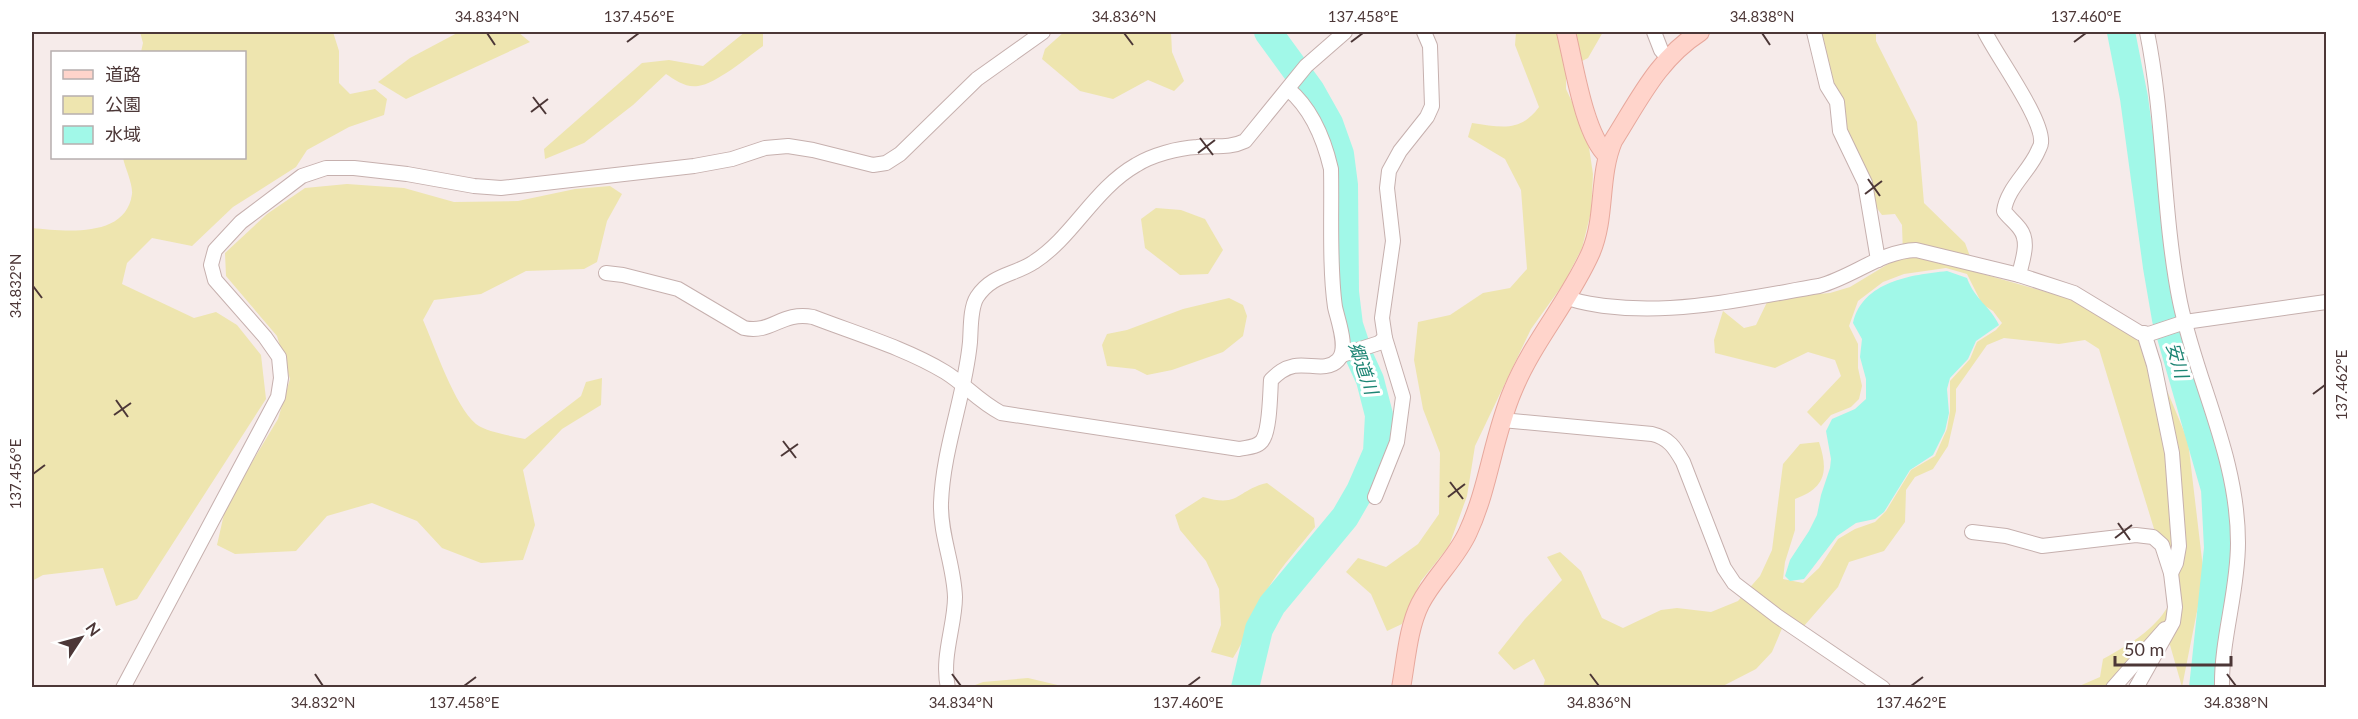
<svg xmlns="http://www.w3.org/2000/svg" width="2358" height="719" viewBox="0 0 2358 719" font-family="Lato,'Noto Sans JP',sans-serif">
	<style>
		.green { fill: #eee5af }
		.water { fill: #a1f8e8 }
		.lines { fill: none; stroke-linecap: round; stroke-linejoin: round }
		.river { stroke: #a1f8e8; stroke-width: 28 }
		.street-casing { stroke: #c6b0ae; stroke-width: 16 }
		.secondary-casing { stroke: #e7a89d; stroke-width: 20 }
		.street { stroke: #fff; stroke-width: 14 }
		.secondary { stroke: #ffd4cb; stroke-width: 18 }
		.ticks { fill: none; stroke: #4c3737; stroke-width: 2 }
		.labels { text-anchor: middle; dominant-baseline: central; stroke-width: 6; stroke-linejoin: round; paint-order: stroke }
		.water-label { font-size: 18px; font-style: italic; fill: #1d8574; stroke: #fff }
		.neatline { fill: none; stroke: #4c3737; stroke-width: 2 }
		.ticks-label { font-size: 15px; text-anchor: middle; fill: #4c3737 }
	</style>
	<rect width="100%" height="100%" fill="#f6ebea"/>
	<!-- green -->
	<g class="green">
		<path d="M 140,32 L 333,32 L 339,51 L 339,83 L 350,94 L 375,89 L 387,99 L 384,115 L 349,127 L 307,150 L 296,167 L 233,207 L 192,246 L 152,238 L 127,263 L 122,284 L 194,318 L 216,312 L 237,325 L 261,355 L 266,399 L 137,599 L 116,606 L 103,568 L 43,575 L 32,581 L 32,228 C 64,231 126,239 132,194 C 133,184 125,168 123,158 L 244,158 L 244,52 L 141,52 L 143,43 Z"/>
		<path d="M 459,32 L 518,32 L 530,42 L 406,99 L 378,82 L 410,58 Z"/>
		<path d="M 745,32 L 763,32 L 763,46 C 748,57 716,84 698,86 C 686,88 675,80 666,74 L 633,105 L 584,143 L 545,159 L 544,149 L 642,63 L 669,60 L 703,66 Z"/>
		<path d="M 1064,32 L 1171,32 L 1172,52 L 1184,81 L 1174,91 L 1148,80 L 1113,99 L 1080,91 L 1042,59 L 1045,49 Z"/>
		<path d="M 1516,32 L 1603,32 L 1588,58 L 1566,69 L 1566,89 L 1587,134 L 1593,174 L 1591,212 L 1582,248 L 1564,283 L 1531,329 L 1475,446 L 1467,496 L 1449,546 L 1421,581 L 1402,624 L 1387,631 L 1371,594 L 1346,572 L 1358,558 L 1386,567 L 1418,544 L 1439,514 L 1440,453 L 1423,409 L 1414,360 L 1418,322 L 1450,315 L 1483,293 L 1510,288 L 1527,269 L 1521,190 L 1505,159 L 1468,137 L 1472,123 C 1501,127 1520,133 1539,107 L 1515,45 Z"/>
		<path d="M 1818,32 L 1876,32 L 1876,41 L 1917,122 L 1924,203 L 1965,243 L 1976,272 L 2078,301 L 2117,322 L 2149,347 L 2188,441 L 2203,568 L 2202,586 L 2182,687 L 2170,645 L 2155,647 L 2117,687 L 2077,687 L 2100,677 L 2103,659 C 2121,649 2143,637 2157,621 C 2165,613 2169,603 2177,595 L 2155,532 L 2099,349 L 2085,340 L 2059,344 L 2004,338 L 1987,345 L 1956,389 L 1956,411 L 1948,446 L 1933,469 L 1915,477 L 1906,490 L 1905,522 L 1884,551 L 1849,562 L 1838,587 L 1804,626 L 1786,619 L 1772,652 L 1756,669 L 1721,687 L 1543,687 L 1545,680 L 1534,659 L 1514,670 L 1498,653 L 1525,619 L 1562,580 L 1547,557 L 1560,552 L 1581,571 L 1602,618 L 1623,628 L 1661,610 L 1677,608 L 1711,612 L 1738,601 L 1760,576 L 1772,550 L 1783,464 L 1800,444 L 1819,442 C 1829,472 1825,488 1795,499 L 1795,530 L 1785,562 L 1783,579 L 1803,583 L 1819,568 L 1838,539 L 1855,529 L 1875,522 L 1886,511 L 1911,470 L 1935,456 L 1947,429 L 1950,411 L 1950,381 L 1970,359 L 1977,342 L 1996,330 L 2002,323 L 1993,311 L 1982,304 L 1967,274 L 1946,268 L 1904,274 L 1883,282 L 1858,301 L 1849,326 L 1858,344 L 1858,368 L 1862,386 L 1859,399 L 1851,407 L 1831,415 L 1821,426 L 1807,412 L 1841,376 L 1835,360 L 1808,352 L 1775,368 L 1715,353 L 1714,340 L 1723,311 L 1744,328 L 1756,325 L 1769,298 L 1830,293 L 1850,287 L 1903,255 L 1902,225 L 1895,214 L 1882,215 L 1873,203 L 1844,133 Z"/>
		<path d="M 347,184 L 404,188 L 454,202 L 518,201 L 575,189 L 610,186 L 622,194 L 607,221 L 597,262 L 584,269 L 526,271 L 481,294 L 434,300 L 423,320 C 435,347 454,405 476,424 C 486,432 512,436 525,439 L 581,396 L 586,382 L 602,378 L 601,405 L 562,429 L 523,470 L 535,525 L 523,560 L 481,563 L 442,548 L 417,521 L 372,503 L 327,516 L 296,551 L 235,554 L 217,545 L 226,505 L 278,419 L 290,379 L 277,336 L 226,276 L 225,253 L 267,214 L 305,188 Z"/>
		<path d="M 1156,208 L 1181,210 L 1205,219 L 1223,250 L 1208,274 L 1180,275 L 1145,248 L 1141,219 Z"/>
		<path d="M 1229,298 L 1243,305 L 1247,316 L 1243,336 L 1223,352 L 1172,370 L 1147,375 L 1135,369 L 1107,366 L 1102,345 L 1107,334 L 1127,330 L 1183,309 Z"/>
		<path d="M 1267,483 L 1314,518 L 1315,527 C 1296,551 1276,572 1262,599 C 1251,619 1246,638 1233,658 L 1211,652 L 1221,625 L 1219,589 L 1206,561 L 1180,530 L 1175,515 L 1203,497 C 1241,508 1236,490 1267,483 Z"/>
		<path d="M 1028,678 L 1066,687 L 970,687 L 983,682 Z"/>
	</g>
	<!-- water -->
	<path class="water" d="M 1947,271 L 1967,278 C 1975,300 1990,306 1999,325 L 1976,341 L 1968,359 L 1950,378 L 1947,389 L 1949,413 L 1945,431 L 1933,455 L 1910,470 L 1884,512 L 1875,519 L 1856,523 L 1837,536 L 1804,579 L 1790,581 L 1785,576 L 1790,560 L 1809,531 L 1817,515 L 1821,495 L 1830,468 L 1831,459 L 1826,431 L 1832,419 L 1855,409 L 1866,399 L 1866,379 L 1860,357 L 1862,339 L 1853,323 C 1863,281 1911,275 1947,271 Z"/>
	<g class="lines">
		<!-- river -->
		<g class="river">
			<path d="M 2121,32 L 2134,98 L 2157,267 L 2166,319 L 2215,489 L 2218,548 L 2203,688"/>
			<path d="M 1245,688 L 1259,629 L 1272,605 L 1345,517 L 1360,491 L 1377,452 L 1379,415 L 1370,380 L 1360,358 L 1349,325 L 1345,292 L 1344,185 L 1340,154 L 1329,123 L 1311,91 L 1268,32"/>
		</g>
		<defs>
			<g id="street">
				<path d="M 1654,32 L 1661,50 L 1667,57"/>
				<path d="M 1814,32 L 1827,86 L 1837,102 L 1840,131 L 1865,183 L 1878,260"/>
				<path d="M 1985,32 C 1996,55 2044,120 2041,143 C 2041,146 2039,148 2038,151 C 2029,172 2007,188 2004,211 C 2008,217 2015,222 2020,229 C 2030,242 2022,261 2019,275 L 2074,293 L 2140,333 L 2149,334 L 2185,322 L 2326,302"/>
				<path d="M 2147,32 C 2165,121 2162,212 2180,302 C 2197,384 2238,456 2238,543 C 2238,592 2221,639 2222,688"/>
				<path d="M 606,273 L 623,275 L 678,289 L 744,328 C 772,334 781,311 813,317 C 857,334 905,348 945,372 C 966,385 978,401 1001,413 L 1239,449 C 1247,447 1256,448 1262,441 C 1270,431 1270,394 1271,380 C 1278,373 1284,368 1294,366 C 1308,363 1327,372 1338,360 C 1349,349 1338,321 1335,307 C 1329,266 1332,211 1331,169 C 1324,139 1312,109 1288,89"/>
				<path d="M 1566,297 C 1579,303 1591,304 1605,306 C 1677,315 1748,298 1819,286 C 1853,277 1881,251 1916,250 L 2019,275"/>
				<path d="M 2144,333 L 2154,365 L 2172,453 L 2179,546 L 2176,563 L 2171,573"/>
				<path d="M 1342,355 L 1379,343 L 1385,338"/>
				<path d="M 1502,420 L 1652,434 C 1669,438 1675,448 1683,462 L 1724,568 L 1734,583 L 1777,616 L 1883,688"/>
				<path d="M 1375,497 L 1397,442 L 1403,397 L 1385,338 L 1382,318 L 1393,241 L 1387,188 L 1389,171 L 1400,151 L 1427,117 L 1432,106 L 1430,46 L 1424,32"/>
				<path d="M 1972,532 L 2006,536 L 2042,546 L 2136,535 L 2153,537 L 2162,545 L 2171,573 L 2175,607 L 2173,622 L 2136,688"/>
				<path d="M 123,688 L 278,397 L 281,378 L 279,357 L 265,337 L 215,280 L 211,265 L 215,250 L 241,222 L 302,176 L 326,168 L 354,168 L 407,174 L 474,186 L 501,188 L 694,166 L 732,159 L 765,148 L 788,146 L 813,150 L 873,165 L 886,163 L 900,154 L 977,79 L 1043,32"/>
				<path d="M 948,688 C 941,657 955,626 955,597 C 954,565 940,535 941,503 C 943,448 965,396 970,342 C 971,329 970,308 977,297 C 992,274 1015,275 1034,262 C 1073,237 1094,189 1136,165 C 1152,155 1178,148 1197,147 C 1215,145 1228,149 1245,141 L 1306,66 L 1345,32"/>
				<path d="M 2113,688 L 2165,629"/>
			</g>
			<g id="secondary">
				<path d="M 1566,32 C 1574,64 1584,134 1607,155"/>
				<path d="M 1401,688 C 1406,661 1408,628 1420,604 C 1433,578 1456,559 1468,532 C 1489,487 1493,436 1513,390 C 1533,341 1570,300 1591,252 C 1606,216 1598,177 1613,141 C 1639,100 1658,59 1700,32"/>
			</g>
		</defs>
		<!-- street casing -->
		<use href="#street" class="street-casing"/>
		<!-- secondary casing -->
		<use href="#secondary" class="secondary-casing"/>
		<!-- street -->
		<use href="#street" class="street"/>
		<!-- secondary -->
		<use href="#secondary" class="secondary"/>
	</g>
	<!-- ticks -->
	<path class="ticks" d="M 487,33 L 495,45M 1124,33 L 1133,45M 1762,33 L 1770,45M 627,42 L 639,33M 1351,42 L 1363,33M 2074,42 L 2086,33M 533,97 L 546,114M 531,112 L 548,99M 1200,138 L 1213,155M 1198,153 L 1215,140M 1868,179 L 1880,196M 1865,194 L 1882,181M 33,286 L 42,298M 2313,394 L 2325,385M 116,400 L 128,417M 114,415 L 131,403M 783,441 L 796,458M 781,456 L 798,444M 33,474 L 45,465M 1450,482 L 1463,499M 1448,497 L 1465,484M 2118,523 L 2130,540M 2115,538 L 2132,525M 315,674 L 323,686M 952,674 L 961,686M 1590,674 L 1599,686M 2227,674 L 2236,686M 464,686 L 476,677M 1188,686 L 1200,677M 1911,686 L 1923,677"/>
	<g class="labels">
		<!-- water labels -->
		<g class="water-label">
			<text transform="translate(2178 360) rotate(74)">安川</text>
			<text transform="translate(1364 368) rotate(71)">郷道川</text>
		</g>
	</g>
	<!-- border -->
	<rect width="2358" height="719" fill="none" stroke="#ffffff" stroke-width="66"/>
	<!-- legend -->
	<rect x="51" y="51" width="195" height="108" fill="#ffffff" stroke="#b7afaf" stroke-width="1.5"/>
	<rect x="63" y="70" width="30" height="9" fill="#ffd4cb" stroke="#b7afaf" stroke-width="1.5"/>
	<text x="105" y="81" font-size="18" fill="#4c3737">道路</text>
	<rect x="63" y="96" width="30" height="18" fill="#eee5af" stroke="#b7afaf" stroke-width="1.5"/>
	<text x="105" y="111" font-size="18" fill="#4c3737">公園</text>
	<rect x="63" y="126" width="30" height="18" fill="#a1f8e8" stroke="#b7afaf" stroke-width="1.5"/>
	<text x="105" y="141" font-size="18" fill="#4c3737">水域</text>
	<!-- north arrow -->
	<g transform="translate(81 638) rotate(54)" stroke="#ffffff" stroke-width="4.5" paint-order="stroke">
	<path d="M0-4.5L10 22L0 15L-10 22Z" fill="#4c3737"/>
	<text y="-9" font-size="16" font-weight="bold" text-anchor="middle" fill="#4c3737">N</text>
	</g>
	<!-- scale -->
	<path d="M2115 656v9h116v-9" fill="none" stroke="#4c3737" stroke-width="3"/>
	<text x="2124" y="656" font-size="18" fill="#4c3737" stroke="#ffffff" stroke-width="4.5" paint-order="stroke">50 m</text>
	<rect x="33" y="33" width="2292" height="653" class="neatline"/>
	<g class="ticks-label">
		<text x="487" y="22">34.834°N</text>
		<text x="639" y="22">137.456°E</text>
		<text x="1124" y="22">34.836°N</text>
		<text x="1363" y="22">137.458°E</text>
		<text x="1762" y="22">34.838°N</text>
		<text x="2086" y="22">137.460°E</text>
		<text transform="translate(16 286) rotate(-90)" y="5">34.832°N</text>
		<text transform="translate(2342 385) rotate(-90)" y="5">137.462°E</text>
		<text transform="translate(16 474) rotate(-90)" y="5">137.456°E</text>
		<text x="323" y="708">34.832°N</text>
		<text x="464" y="708">137.458°E</text>
		<text x="961" y="708">34.834°N</text>
		<text x="1188" y="708">137.460°E</text>
		<text x="1599" y="708">34.836°N</text>
		<text x="1911" y="708">137.462°E</text>
		<text x="2236" y="708">34.838°N</text>
	</g>
</svg>
